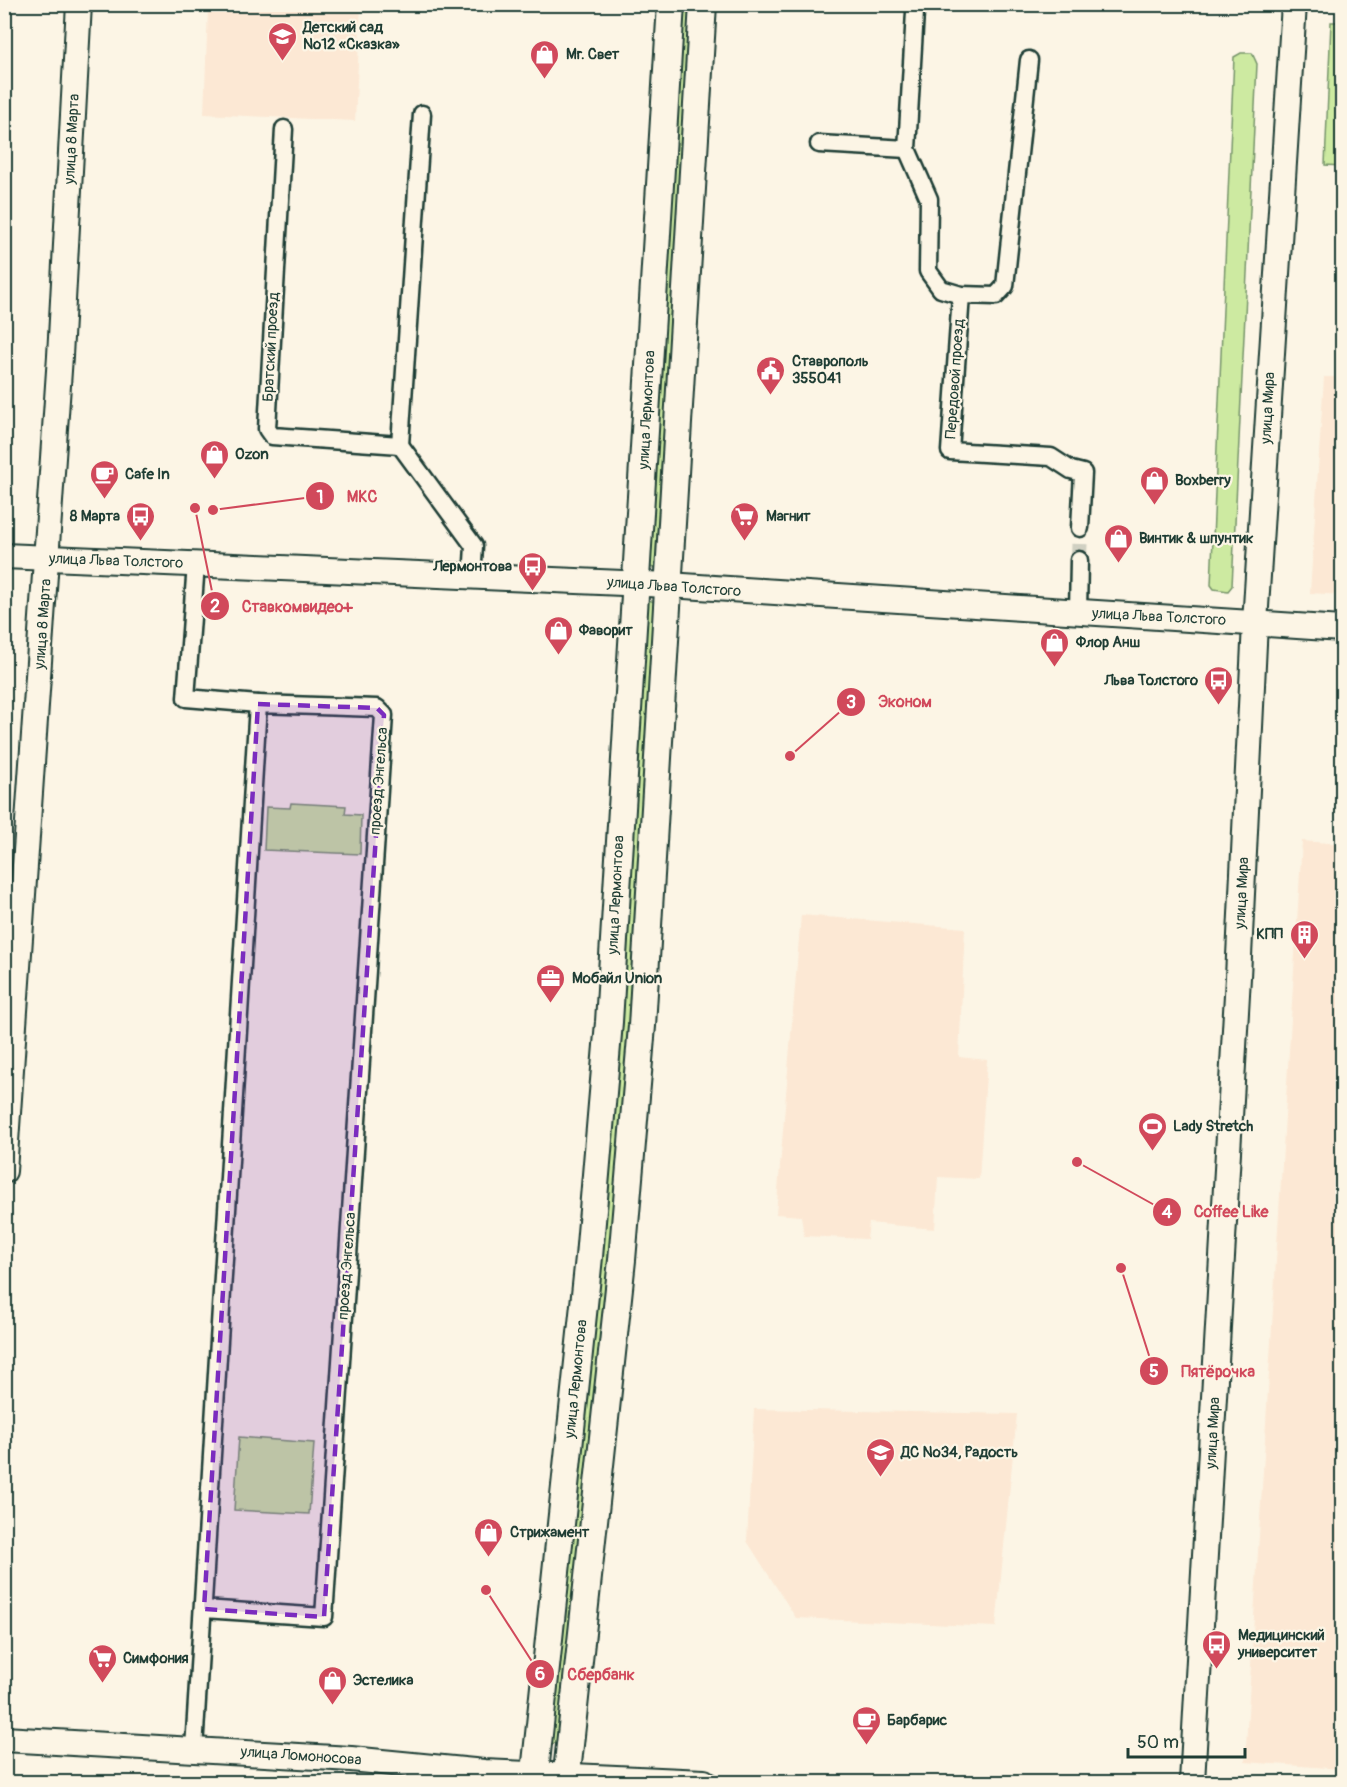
<svg xmlns="http://www.w3.org/2000/svg" width="1347" height="1787" viewBox="0 0 1347 1787" font-family="Pangolin,sans-serif">
	<style>
		.built { fill: #fce8d4 }
		.green { fill: #cdeaa1; stroke: #76946a; stroke-width: 1.5 }
		.lines { fill: none; stroke-linecap: round; stroke-linejoin: round }
		.street-tunnel { stroke: #d0d0c2; stroke-width: 16; stroke-dasharray: 16 8; stroke-linecap: butt }
		.street-casing { stroke: #1f3d34; stroke-width: 21 }
		.secondary-casing { stroke: #1f3d34; stroke-width: 28 }
		.primary-casing { stroke: #1f3d34; stroke-width: 30 }
		.street { stroke: #fcf5e5; stroke-width: 16 }
		.secondary { stroke: #fcf5e5; stroke-width: 24 }
		.primary { stroke: #fcf5e5; stroke-width: 26 }
		.marked { fill: #7b2cbf; fill-opacity: 0.2; stroke: #7b2cbf; stroke-width: 4.5; stroke-dasharray: 12 8; stroke-linejoin: round }
		.labels { text-anchor: middle; dominant-baseline: central; stroke-width: 4.5; stroke-linejoin: round; paint-order: stroke }
		.poi-label { font-size: 15px; font-weight: bold; fill: #1f3d34; stroke: #fcf5e5; text-anchor: start }
		.street-label { font-size: 15px; fill: #1f3d34; stroke: #fcf5e5 }
		.leader { fill: none; stroke: #d1495b; stroke-width: 2 }
		.callout-dot { fill: #d1495b; stroke: #fcf5e5; stroke-width: 2 }
		.mark-label { font-size: 18px; text-anchor: middle; font-weight: bold; fill: #fff }
		.callout-label { font-size: 16px; text-anchor: middle; font-weight: bold; fill: #d1495b; stroke: #fcf5e5; stroke-width: 4.5; stroke-linejoin: round; paint-order: stroke }
	</style>
	<rect width="100%" height="100%" fill="#fcf5e5"/>
	<filter id="ink" filterUnits="userSpaceOnUse"><feTurbulence type="fractalNoise" baseFrequency=".0167" numOctaves="2"/><feDisplacementMap in="SourceGraphic" scale="12" xChannelSelector="R" yChannelSelector="G"/><feConvolveMatrix kernelMatrix="1 2 1 2 8 2 1 2 1" color-interpolation-filters="sRGB"/></filter>
	<g filter="url(#ink)">
		<!-- built -->
		<g class="built">
			<path d="M 154,5 L 361,5 L 355,121 L 204,114 L 208,9 Z"/>
			<path d="M 1324,377 L 1342,377 L 1342,595 L 1310,593 Z"/>
			<path d="M 1302,841 L 1342,844 L 1342,1769 L 1245,1762 Z"/>
			<path d="M 801,915 L 965,928 L 959,1057 L 987,1060 L 979,1179 L 938,1177 L 935,1229 L 869,1223 L 867,1239 L 804,1236 L 801,1216 L 776,1214 Z"/>
			<path d="M 754,1409 L 1017,1414 L 996,1627 L 796,1618 L 747,1541 Z"/>
			<path d="M 5,1777 L 94,1782 L 5,1782 Z"/>
		</g>
		<!-- green -->
		<g class="green">
			<path d="M 682,5 L 692,5 L 655,568 L 649,567 Z"/>
			<path d="M 1331,22 L 1342,22 L 1342,166 L 1325,165 Z"/>
			<path d="M 1241,53 L 1252,53 L 1257,64 L 1232,586 L 1228,591 L 1214,589 L 1211,585 L 1234,57 Z"/>
			<path d="M 648,600 L 655,602 L 631,1023 L 610,1260 L 559,1742 L 551,1744 Z"/>
			<path d="M 291,803 L 346,806 L 345,814 L 361,815 L 360,854 L 264,850 L 266,807 L 290,808 Z"/>
			<path d="M 239,1437 L 314,1443 L 309,1514 L 234,1510 Z"/>
		</g>
		<g class="lines">
			<!-- street-tunnel -->
			<path class="street-tunnel" d="M 1079,560 L 1080,528"/>
			<defs>
				<g id="street">
					<path d="M 915,12 L 907,149 L 929,199 L 928,271 L 941,289 L 961,295"/>
					<path d="M 1029,60 L 1005,286 L 996,296 L 961,295 L 950,451 L 1051,457 L 1071,470 L 1083,473 L 1080,528"/>
					<path d="M 284,129 L 267,429 L 272,436 L 400,445 L 422,114"/>
					<path d="M 819,144 L 907,149"/>
					<path d="M 400,445 L 474,546 L 472,578"/>
					<path d="M 196,564 L 186,698 L 258,704"/>
					<path d="M 1078,612 L 1079,560"/>
					<path d="M 194,1749 L 258,704 L 377,708 L 384,715 L 324,1617 L 204,1609"/>
				</g>
				<g id="secondary">
					<path d="M 4,556 L 669,585 L 1342,629"/>
					<path d="M 4,1171 L 60,356 L 79,4"/>
					<path d="M 4,1739 L 351,1759 L 484,1772 L 704,1782"/>
					<path d="M 1192,1782 L 1238,977 L 1255,623 L 1294,4"/>
				</g>
				<g id="primary">
					<path d="M 534,1782 L 589,1257 L 609,1022 L 671,4"/>
					<path d="M 566,1782 L 622,1260 L 642,1026 L 703,4"/>
				</g>
			</defs>
			<!-- street casing -->
			<use href="#street" class="street-casing"/>
			<!-- secondary casing -->
			<use href="#secondary" class="secondary-casing"/>
			<!-- primary casing -->
			<use href="#primary" class="primary-casing"/>
			<!-- street -->
			<use href="#street" class="street"/>
			<!-- secondary -->
			<use href="#secondary" class="secondary"/>
			<!-- primary -->
			<use href="#primary" class="primary"/>
		</g>
	</g>
	<!-- marked area -->
	<path class="marked" d="M 258,704 L 377,708 L 384,715 L 324,1617 L 204,1609 Z"/>
	<!-- icons -->
	<defs>
		<symbol id="school-pin" viewBox="-11 -11 22 30"><path d="M0 17L-7.5 6A9.5 9.5 0 1 1 7.5 6Z" fill="#d1495b" stroke="#fcf5e5"/><path d="M0-5L7-2L0 1L-7-2ZM-4 1L0 2.5L4 1V4Q0 6-4 4Z" fill="#fff"/></symbol>
		<symbol id="shop-pin" viewBox="-11 -11 22 30"><path d="M0 17L-7.5 6A9.5 9.5 0 1 1 7.5 6Z" fill="#d1495b" stroke="#fcf5e5"/><path d="M-5-2.5h2.3a2.7 3.5 0 0 1 5.4 0H5L5.5 6h-11ZM-1.5-2.5h3a1.5 2.3 0 0 0-3 0Z" fill="#fff"/></symbol>
		<symbol id="civic-pin" viewBox="-11 -11 22 30"><path d="M0 17L-7.5 6A9.5 9.5 0 1 1 7.5 6Z" fill="#d1495b" stroke="#fcf5e5"/><path d="M-.6-6.5H3V-4.5H.6V-3L4-1V1h2V6H-6V1h2V-1L-.6-3ZM-1.2 2.5V6h2.4V2.5Z" fill="#fff"/></symbol>
		<symbol id="cafe-pin" viewBox="-11 -11 22 30"><path d="M0 17L-7.5 6A9.5 9.5 0 1 1 7.5 6Z" fill="#d1495b" stroke="#fcf5e5"/><path d="M-5.5-4.5H6V0H3Q3 3.5 0 3.5H-2.5Q-5.5 3.5-5.5 0ZM3-3.2v2h1.7v-2ZM-6 4.5H4V6H-6Z" fill="#fff"/></symbol>
		<symbol id="bus-pin" viewBox="-11 -11 22 30"><path d="M0 17L-7.5 6A9.5 9.5 0 1 1 7.5 6Z" fill="#d1495b" stroke="#fcf5e5"/><path d="M-5-6H5V4H4V6H2V4H-2V6H-4V4H-5ZM-3.5-4V0h7V-4ZM-3.5 1.2v1.5H-2V1.2ZM2 1.2v1.5H3.5V1.2Z" fill="#fff"/></symbol>
		<symbol id="supermarket-pin" viewBox="-11 -11 22 30"><path d="M0 17L-7.5 6A9.5 9.5 0 1 1 7.5 6Z" fill="#d1495b" stroke="#fcf5e5"/><path d="M-6-5.5h2.5l.6 2H6L4.5 2H-2.5L-4.4-4H-6ZM-1.5 3.2a1.3 1.3 0 1 0 .1 0ZM3 3.2a1.3 1.3 0 1 0 .1 0Z" fill="#fff"/></symbol>
		<symbol id="building-pin" viewBox="-11 -11 22 30"><path d="M0 17L-7.5 6A9.5 9.5 0 1 1 7.5 6Z" fill="#d1495b" stroke="#fcf5e5"/><path d="M-4-6H4V6H1V3H-1V6H-4ZM-2.5-4.3h1.7v1.8h-1.7ZM.8-4.3h1.7v1.8H.8ZM-2.5-1h1.7V.8h-1.7ZM.8-1h1.7V.8H.8Z" fill="#fff"/></symbol>
		<symbol id="office-pin" viewBox="-11 -11 22 30"><path d="M0 17L-7.5 6A9.5 9.5 0 1 1 7.5 6Z" fill="#d1495b" stroke="#fcf5e5"/><path d="M-6-3h4V-5.5h4V-3h4V5H-6ZM-1-4.5V-3h2v-1.5ZM-6 0V1H6V0Z" fill="#fff"/></symbol>
		<symbol id="stadium-pin" viewBox="-11 -11 22 30"><path d="M0 17L-7.5 6A9.5 9.5 0 1 1 7.5 6Z" fill="#d1495b" stroke="#fcf5e5"/><path d="M0-5a6.5 5 0 1 0 0 10a6.5 5 0 1 0 0-10ZM-3.5-1.8h7v3.6h-7Z" fill="#fff"/></symbol>
	</defs>
	<g fill-rule="evenodd">
		<use href="#school-pin" x="266" y="20" width="33" height="45"/>
		<use href="#shop-pin" x="528" y="38" width="33" height="45"/>
		<use href="#civic-pin" x="754" y="354" width="33" height="45"/>
		<use href="#shop-pin" x="198" y="438" width="33" height="45"/>
		<use href="#cafe-pin" x="88" y="458" width="33" height="45"/>
		<use href="#shop-pin" x="1138" y="464" width="33" height="45"/>
		<use href="#bus-pin" x="124" y="500" width="33" height="45"/>
		<use href="#supermarket-pin" x="728" y="500" width="33" height="45"/>
		<use href="#shop-pin" x="1102" y="522" width="33" height="45"/>
		<use href="#bus-pin" x="516" y="550" width="33" height="45"/>
		<use href="#shop-pin" x="542" y="614" width="33" height="45"/>
		<use href="#shop-pin" x="1038" y="626" width="33" height="45"/>
		<use href="#bus-pin" x="1202" y="664" width="33" height="45"/>
		<use href="#building-pin" x="1288" y="918" width="33" height="45"/>
		<use href="#office-pin" x="534" y="962" width="33" height="45"/>
		<use href="#stadium-pin" x="1136" y="1110" width="33" height="45"/>
		<use href="#school-pin" x="864" y="1436" width="33" height="45"/>
		<use href="#shop-pin" x="472" y="1516" width="33" height="45"/>
		<use href="#bus-pin" x="1200" y="1628" width="33" height="45"/>
		<use href="#supermarket-pin" x="86" y="1642" width="33" height="45"/>
		<use href="#shop-pin" x="316" y="1664" width="33" height="45"/>
		<use href="#cafe-pin" x="850" y="1704" width="33" height="45"/>
	</g>
	<g class="labels">
		<!-- poi labels -->
		<g class="poi-label">
			<text x="303" y="27">Детский сад<tspan x="303" dy="17">№12 «Сказка»</tspan></text>
			<text x="566" y="54">Mr. Свет</text>
			<text x="792" y="361">Ставрополь<tspan x="792" dy="17">355041</tspan></text>
			<text x="235" y="454">Ozon</text>
			<text x="125" y="474">Cafe In</text>
			<text x="1175" y="480">Boxberry</text>
			<text x="120" y="516" text-anchor="end">8 Марта</text>
			<text x="766" y="516">Магнит</text>
			<text x="1139" y="538">Винтик &amp; шпунтик</text>
			<text x="512" y="566" text-anchor="end">Лермонтова</text>
			<text x="579" y="630">Фаворит</text>
			<text x="1076" y="642">Флор Анш</text>
			<text x="1198" y="680" text-anchor="end">Льва Толстого</text>
			<text x="1283" y="934" text-anchor="end">КПП</text>
			<text x="572" y="978">Мобайл Union</text>
			<text x="1173" y="1126">Lady Stretch</text>
			<text x="901" y="1452">ДС №34, Радость</text>
			<text x="510" y="1532">Стрижамент</text>
			<text x="1238" y="1635">Медицинский<tspan x="1238" dy="17">университет</tspan></text>
			<text x="123" y="1658">Симфония</text>
			<text x="353" y="1680">Эстелика</text>
			<text x="887" y="1720">Барбарис</text>
		</g>
		<!-- street labels -->
		<g class="street-label">
			<text transform="translate(72 139) rotate(-87)">улица 8 Марта</text>
			<text transform="translate(271 347) rotate(-87)">Братский проезд</text>
			<text transform="translate(955 379) rotate(-86)">Передовой проезд</text>
			<text transform="translate(1268 408) rotate(-87)">улица Мира</text>
			<text transform="translate(647 410) rotate(-87)">улица Лермонтова</text>
			<text transform="translate(116 561) rotate(2)">улица Льва Толстого</text>
			<text transform="translate(674 587) rotate(4)">улица Льва Толстого</text>
			<text transform="translate(1159 617) rotate(3)">улица Льва Толстого</text>
			<text transform="translate(43 624) rotate(-86)">улица 8 Марта</text>
			<text transform="translate(379 781) rotate(-86)">проезд Энгельса</text>
			<text transform="translate(1242 893) rotate(-87)">улица Мира</text>
			<text transform="translate(616 895) rotate(-87)">улица Лермонтова</text>
			<text transform="translate(347 1266) rotate(-86)">проезд Энгельса</text>
			<text transform="translate(576 1379) rotate(-84)">улица Лермонтова</text>
			<text transform="translate(1213 1433) rotate(-87)">улица Мира</text>
			<text transform="translate(301 1756) rotate(4)">улица Ломоносова</text>
		</g>
	</g>
	<!-- callouts -->
	<path class="leader" d="M213 510L320 496M195 508L215 606M790 756L851 702M1077 1162L1167 1212M1121 1268L1154 1371M486 1590L540 1674"/>
	<g class="callout-dot">
		<circle cx="213" cy="510" r="6"/>
		<circle cx="195" cy="508" r="6"/>
		<circle cx="790" cy="756" r="6"/>
		<circle cx="1077" cy="1162" r="6"/>
		<circle cx="1121" cy="1268" r="6"/>
		<circle cx="486" cy="1590" r="6"/>
		<circle cx="320" cy="496" r="15"/>
		<circle cx="215" cy="606" r="15"/>
		<circle cx="851" cy="702" r="15"/>
		<circle cx="1167" cy="1212" r="15"/>
		<circle cx="1154" cy="1371" r="15"/>
		<circle cx="540" cy="1674" r="15"/>
	</g>
	<g class="mark-label">
		<text x="320" y="503">1</text>
		<text x="215" y="612">2</text>
		<text x="851" y="708">3</text>
		<text x="1167" y="1218">4</text>
		<text x="1154" y="1377">5</text>
		<text x="540" y="1680">6</text>
	</g>
	<g class="callout-label">
		<text x="362" y="502">МКС</text>
		<text x="297" y="612">Ставкомвидео+</text>
		<text x="905" y="707">Эконом</text>
		<text x="1231" y="1217">Coffee Like</text>
		<text x="1218" y="1377">Пятёрочка</text>
		<text x="601" y="1680">Сбербанк</text>
	</g>
	<!-- margin -->
	<rect width="1347" height="1787" fill="none" stroke="#fcf5e5" stroke-width="24"/>
	<rect x="12" y="12" width="1323" height="1763" fill="none" stroke="#1f3d34" stroke-width="2" filter="url(#ink)"/>
	<!-- scale -->
	<path d="M1128 1748v9h117v-9" fill="none" stroke="#1f3d34" stroke-width="3"/>
	<text x="1137" y="1748" font-size="18" fill="#1f3d34" stroke="#fcf5e5" stroke-width="4.5" paint-order="stroke">50 m</text>
</svg>
